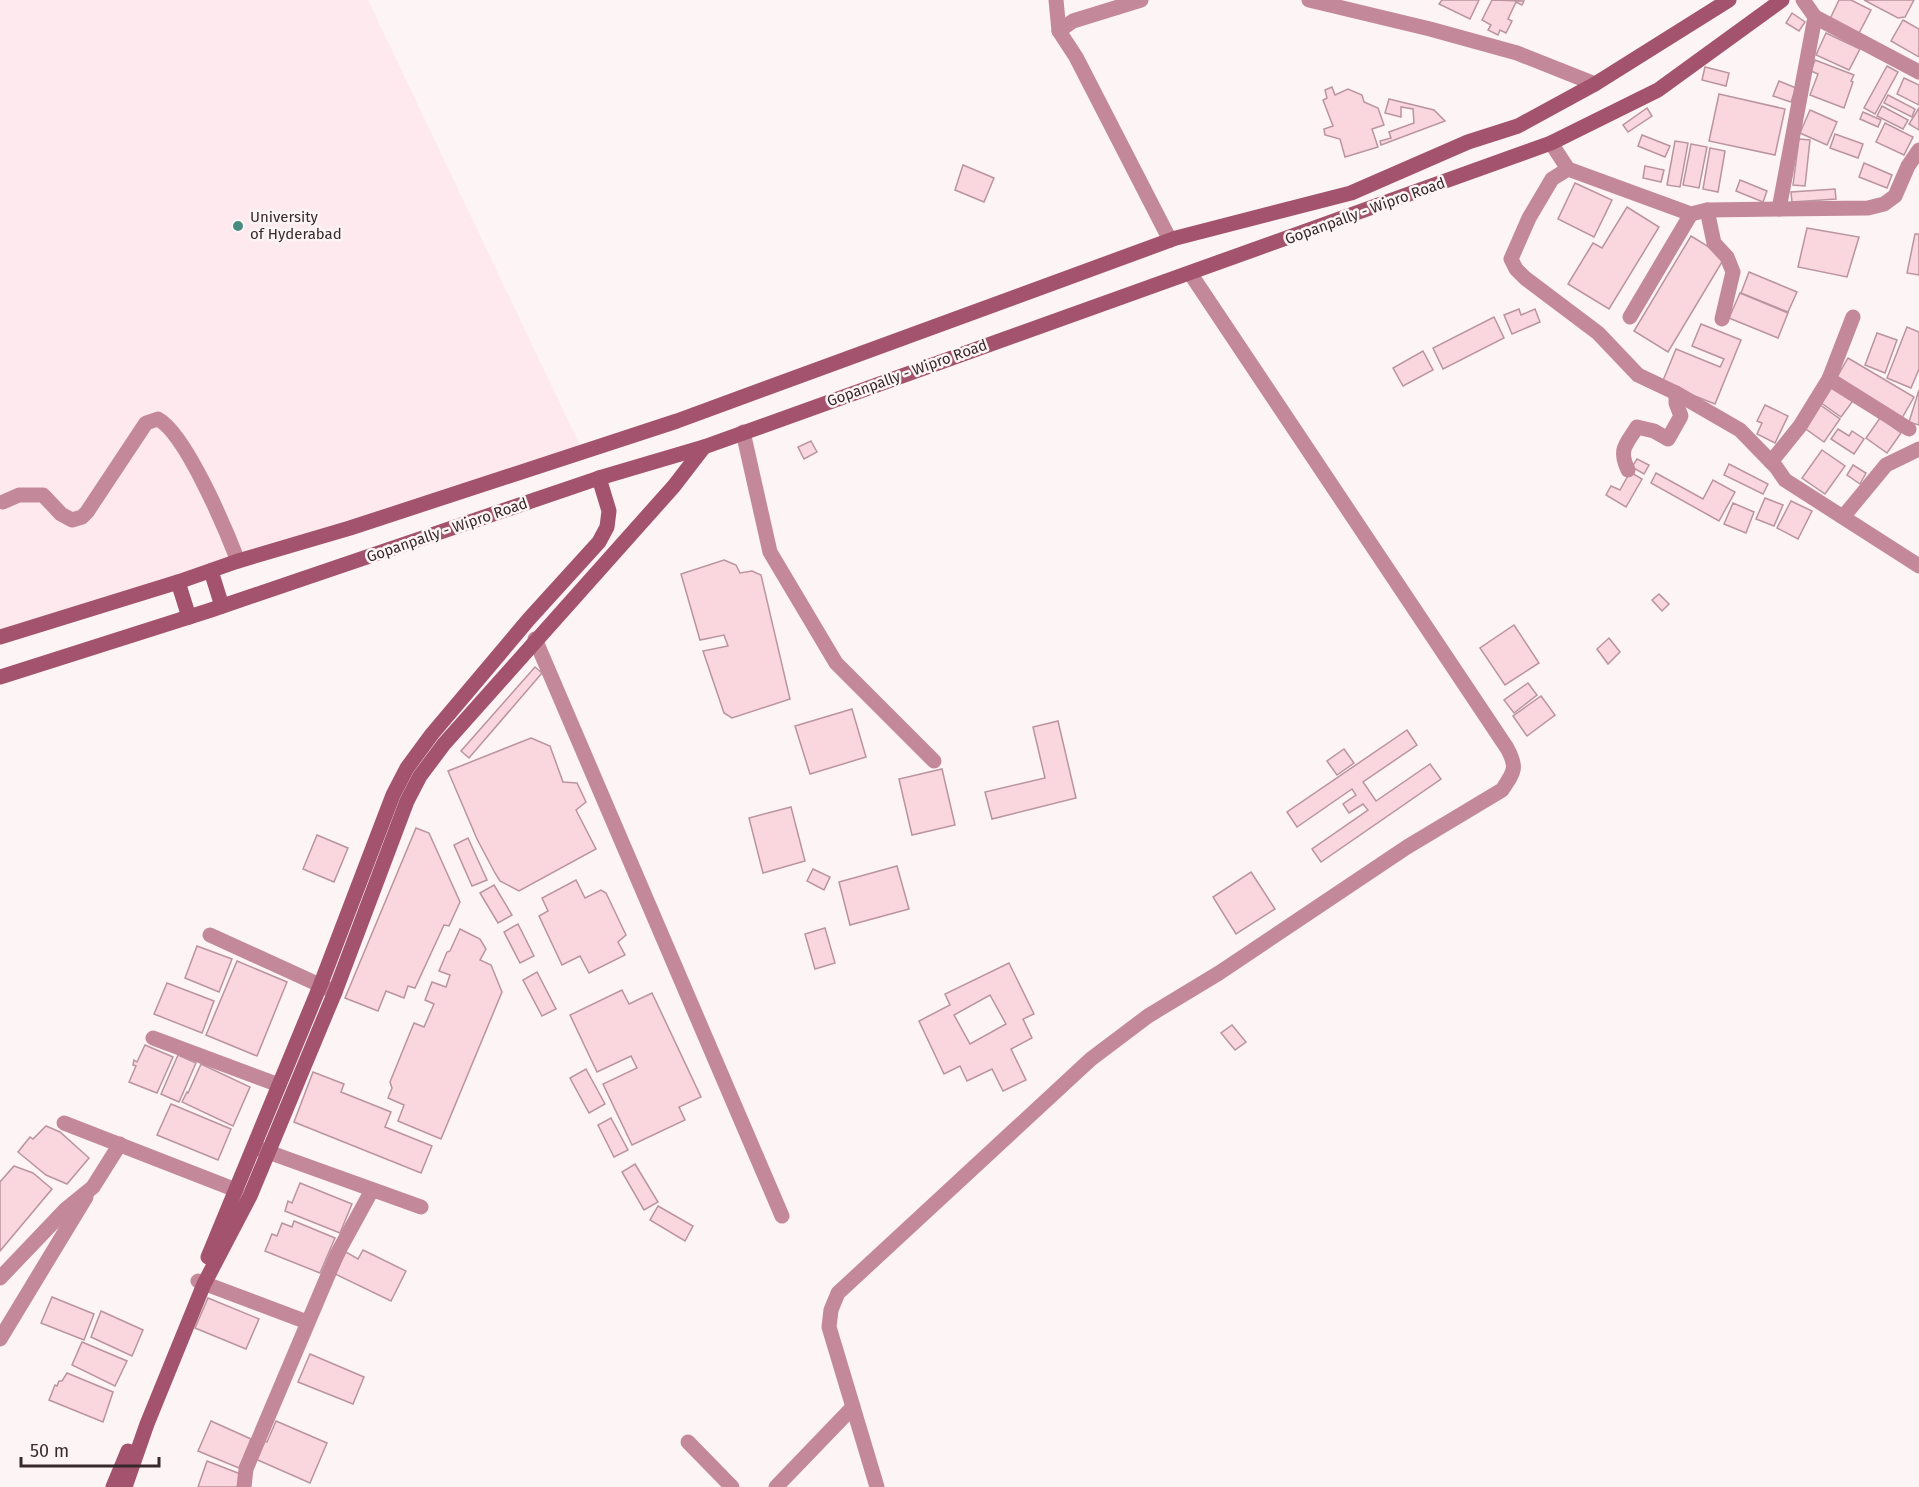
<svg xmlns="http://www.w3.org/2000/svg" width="1919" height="1487" viewBox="0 0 1919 1487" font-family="'Fira Sans',sans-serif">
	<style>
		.built { fill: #fde9ee }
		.building { fill: #fad6df; stroke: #ba949f; stroke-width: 1.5; fill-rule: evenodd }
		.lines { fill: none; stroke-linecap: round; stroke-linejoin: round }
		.street { stroke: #c3899a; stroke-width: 15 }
		.secondary { stroke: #a4536e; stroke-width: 15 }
		.poi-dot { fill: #488b7f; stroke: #fdf4f6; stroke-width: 2 }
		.labels { text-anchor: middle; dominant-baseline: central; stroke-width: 5; stroke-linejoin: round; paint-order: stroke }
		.street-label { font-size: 15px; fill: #38292d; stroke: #fdf4f6 }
		.poi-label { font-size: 15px; fill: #38292d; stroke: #fdf4f6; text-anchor: start }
	</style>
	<rect width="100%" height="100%" fill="#fdf4f6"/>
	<!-- built -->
	<path class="built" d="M 0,0 L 368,0 L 583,452 L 0,640 Z"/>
	<!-- building -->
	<g class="building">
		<path d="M 1442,0 L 1479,0 L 1470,19 L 1439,4 Z"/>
		<path d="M 1492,0 L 1524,1 L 1522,5 L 1516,2 L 1508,19 L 1512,21 L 1506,33 L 1500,30 L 1498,35 L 1488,30 L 1491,25 L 1482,20 Z"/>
		<path d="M 1839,0 L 1851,0 L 1871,10 L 1858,35 L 1829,21 Z"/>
		<path d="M 1864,0 L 1914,0 L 1905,17 L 1898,18 Z"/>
		<path d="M 1792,13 L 1805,22 L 1799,31 L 1786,23 Z"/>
		<path d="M 1903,20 L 1919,29 L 1919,57 L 1891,41 Z"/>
		<path d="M 1826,33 L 1860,49 L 1849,70 L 1816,55 Z"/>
		<path d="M 1815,60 L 1854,75 L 1851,81 L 1853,82 L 1844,108 L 1810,95 L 1818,74 L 1811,71 Z"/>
		<path d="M 1887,66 L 1898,72 L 1875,114 L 1864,108 Z"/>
		<path d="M 1705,67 L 1729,73 L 1726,86 L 1702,80 Z"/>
		<path d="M 1904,78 L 1919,85 L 1919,105 L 1897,94 Z"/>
		<path d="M 1779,81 L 1796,88 L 1791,102 L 1773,96 Z"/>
		<path d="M 1332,87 L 1335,95 L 1348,89 L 1362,95 L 1364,102 L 1378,108 L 1384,125 L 1372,129 L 1378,147 L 1345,157 L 1340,139 L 1325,135 L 1324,129 L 1333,126 L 1323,100 L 1327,98 L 1325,90 Z"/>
		<path d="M 1719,94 L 1785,109 L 1775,155 L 1709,141 Z"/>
		<path d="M 1888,95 L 1915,109 L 1912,117 L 1884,103 Z"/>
		<path d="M 1389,99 L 1434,110 L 1445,121 L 1381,145 L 1380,141 L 1391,138 L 1389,132 L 1414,123 L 1413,109 L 1401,107 L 1401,117 L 1385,113 Z"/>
		<path d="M 1882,106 L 1908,120 L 1903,129 L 1877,116 Z"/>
		<path d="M 1647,108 L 1652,116 L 1628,132 L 1623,125 Z"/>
		<path d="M 1919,108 L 1919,130 L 1909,124 Z"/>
		<path d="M 1810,110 L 1837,122 L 1827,145 L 1800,133 Z"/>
		<path d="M 1863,112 L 1881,120 L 1878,127 L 1860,119 Z"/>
		<path d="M 1885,123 L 1913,137 L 1904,155 L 1876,142 Z"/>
		<path d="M 1835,134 L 1863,144 L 1858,158 L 1830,148 Z"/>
		<path d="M 1642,135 L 1670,146 L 1665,157 L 1638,146 Z"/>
		<path d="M 1799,139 L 1810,140 L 1805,186 L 1793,185 Z"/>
		<path d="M 1675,141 L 1688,143 L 1680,187 L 1667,185 Z"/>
		<path d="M 1691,144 L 1707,147 L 1699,188 L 1683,185 Z"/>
		<path d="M 1710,148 L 1725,151 L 1718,192 L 1703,189 Z"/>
		<path d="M 1864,163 L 1892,175 L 1887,188 L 1859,177 Z"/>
		<path d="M 963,165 L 994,178 L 984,202 L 955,190 Z"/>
		<path d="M 1645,166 L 1664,170 L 1661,182 L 1643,178 Z"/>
		<path d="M 1740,180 L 1767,191 L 1763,202 L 1736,191 Z"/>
		<path d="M 1575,183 L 1612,200 L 1594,237 L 1558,219 Z"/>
		<path d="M 1835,189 L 1836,199 L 1792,202 L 1791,192 Z"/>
		<path d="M 1627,207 L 1659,227 L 1609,309 L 1568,284 L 1593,243 L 1602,248 Z"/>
		<path d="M 1807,228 L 1859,237 L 1847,277 L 1798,267 Z"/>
		<path d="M 1915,234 L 1919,234 L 1919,275 L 1907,273 Z"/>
		<path d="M 1691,236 L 1725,257 L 1668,352 L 1634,331 Z"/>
		<path d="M 1749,272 L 1797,292 L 1788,312 L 1741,293 Z"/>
		<path d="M 1740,293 L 1788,313 L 1778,338 L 1729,318 Z"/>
		<path d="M 1519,309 L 1521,315 L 1535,309 L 1540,322 L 1512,334 L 1504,315 Z"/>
		<path d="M 1494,317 L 1504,338 L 1443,369 L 1433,348 Z"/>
		<path d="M 1701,324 L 1741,340 L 1715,404 L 1662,383 L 1676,349 L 1720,367 L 1724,359 L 1692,346 Z"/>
		<path d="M 1907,327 L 1919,332 L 1919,369 L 1911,388 L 1887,378 Z"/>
		<path d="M 1877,333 L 1897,340 L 1885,373 L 1865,365 Z"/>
		<path d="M 1423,351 L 1433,370 L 1403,386 L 1393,368 Z"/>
		<path d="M 1848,358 L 1914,397 L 1902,418 L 1836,379 Z"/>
		<path d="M 1833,383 L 1855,398 L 1841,417 L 1820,402 Z"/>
		<path d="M 1919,390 L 1919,425 L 1909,422 Z"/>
		<path d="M 1819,404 L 1840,419 L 1824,442 L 1803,427 Z"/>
		<path d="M 1765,405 L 1788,416 L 1775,443 L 1757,434 L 1762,423 L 1757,421 Z"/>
		<path d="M 1880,418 L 1901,433 L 1887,453 L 1866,438 Z"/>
		<path d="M 1838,429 L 1849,436 L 1852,431 L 1864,439 L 1854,454 L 1831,439 Z"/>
		<path d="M 811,441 L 817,452 L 804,459 L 798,447 Z"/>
		<path d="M 1822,450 L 1845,466 L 1825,494 L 1802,478 Z"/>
		<path d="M 1637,459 L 1649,465 L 1644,474 L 1632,467 Z"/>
		<path d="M 1729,464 L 1768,484 L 1763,494 L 1724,475 Z"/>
		<path d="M 1853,465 L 1866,473 L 1860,484 L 1847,475 Z"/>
		<path d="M 1630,472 L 1642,479 L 1626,507 L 1606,495 L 1611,486 L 1620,490 Z"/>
		<path d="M 1656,473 L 1703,499 L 1713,480 L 1735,492 L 1719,521 L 1651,483 Z"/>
		<path d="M 1765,498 L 1783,505 L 1774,526 L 1756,519 Z"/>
		<path d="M 1791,501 L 1812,511 L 1798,539 L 1777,528 Z"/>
		<path d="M 1733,503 L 1754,512 L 1746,533 L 1724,524 Z"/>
		<path d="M 724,560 L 736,565 L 740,573 L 752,571 L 761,575 L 790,699 L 732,718 L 724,713 L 703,651 L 728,646 L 724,635 L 700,640 L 681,574 Z"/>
		<path d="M 1659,594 L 1669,604 L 1662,611 L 1652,600 Z"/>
		<path d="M 1514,625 L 1539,663 L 1505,685 L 1480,648 Z"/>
		<path d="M 1609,638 L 1620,652 L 1608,664 L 1597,649 Z"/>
		<path d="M 535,667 L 542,673 L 469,758 L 461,751 Z"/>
		<path d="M 1528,683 L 1537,695 L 1514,713 L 1504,700 Z"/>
		<path d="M 1541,696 L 1555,715 L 1527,736 L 1513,716 Z"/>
		<path d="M 852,709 L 866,757 L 810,774 L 795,726 Z"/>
		<path d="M 1058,721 L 1076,798 L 992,819 L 985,792 L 1045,778 L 1033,727 Z"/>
		<path d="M 1407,730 L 1417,745 L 1363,782 L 1376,801 L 1430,764 L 1441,779 L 1321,862 L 1312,849 L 1368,810 L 1363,804 L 1349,813 L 1343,804 L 1356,795 L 1352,789 L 1297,827 L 1287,812 Z"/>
		<path d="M 531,738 L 550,746 L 563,782 L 577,783 L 586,802 L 576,810 L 596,849 L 519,891 L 500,881 L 495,873 L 477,839 L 448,771 Z"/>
		<path d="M 1344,749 L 1354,763 L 1337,775 L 1327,761 Z"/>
		<path d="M 942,769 L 955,825 L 912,835 L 899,779 Z"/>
		<path d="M 791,807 L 805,861 L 763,873 L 749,818 Z"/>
		<path d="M 416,828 L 429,833 L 460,902 L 449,926 L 444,925 L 415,988 L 408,986 L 404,998 L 386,991 L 378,1011 L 345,998 Z"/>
		<path d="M 317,835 L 348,848 L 334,882 L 303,869 Z"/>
		<path d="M 468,838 L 487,880 L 472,886 L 454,845 Z"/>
		<path d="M 897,866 L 909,909 L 850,925 L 839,882 Z"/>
		<path d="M 813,869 L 830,877 L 824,890 L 807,881 Z"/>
		<path d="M 1251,872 L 1275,909 L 1236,934 L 1213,897 Z"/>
		<path d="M 576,880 L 585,898 L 601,890 L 606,893 L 626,935 L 618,942 L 625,955 L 589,973 L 580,956 L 562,965 L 539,916 L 548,911 L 542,898 Z"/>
		<path d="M 494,885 L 512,915 L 498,923 L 480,893 Z"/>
		<path d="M 518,924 L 534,956 L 520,963 L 504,932 Z"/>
		<path d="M 825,928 L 835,963 L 815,969 L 805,934 Z"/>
		<path d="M 460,929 L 480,939 L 486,949 L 480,960 L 491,965 L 502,992 L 441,1139 L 398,1121 L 404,1105 L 388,1098 L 392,1088 L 390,1082 L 414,1023 L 424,1027 L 434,1004 L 425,1000 L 432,982 L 446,987 L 450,975 L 439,971 L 447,952 L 450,951 Z"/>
		<path d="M 197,946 L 232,959 L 219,992 L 185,978 Z"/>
		<path d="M 237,961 L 287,982 L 257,1056 L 206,1035 Z"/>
		<path d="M 1009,963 L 1034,1014 L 1023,1019 L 1032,1038 L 1011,1049 L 1026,1080 L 1003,1091 L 992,1069 L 967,1081 L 960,1066 L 944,1074 L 919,1021 L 950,1005 L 945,994 ZM 990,995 L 1006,1024 L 970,1044 L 954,1015 Z"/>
		<path d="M 537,972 L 556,1009 L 542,1016 L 523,980 Z"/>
		<path d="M 167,983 L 214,1001 L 202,1033 L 154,1014 Z"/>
		<path d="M 622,990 L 629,1004 L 652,993 L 701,1097 L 679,1107 L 685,1120 L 632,1145 L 603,1084 L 637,1068 L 631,1056 L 597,1072 L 570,1015 Z"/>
		<path d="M 1232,1025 L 1246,1042 L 1235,1050 L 1221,1033 Z"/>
		<path d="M 145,1045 L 173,1057 L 157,1093 L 129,1082 L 136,1066 L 133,1065 L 134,1060 L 137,1062 Z"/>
		<path d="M 178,1055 L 196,1063 L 179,1102 L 161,1094 Z"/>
		<path d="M 201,1064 L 250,1087 L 233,1126 L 182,1102 L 187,1092 L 188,1093 Z"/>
		<path d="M 586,1069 L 605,1104 L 589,1113 L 570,1078 Z"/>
		<path d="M 313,1072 L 344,1084 L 341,1092 L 391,1112 L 385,1127 L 432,1146 L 421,1173 L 294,1122 Z"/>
		<path d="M 171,1104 L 231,1129 L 218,1160 L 157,1135 Z"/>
		<path d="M 611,1118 L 628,1150 L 614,1157 L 598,1125 Z"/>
		<path d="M 46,1126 L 60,1132 L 89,1158 L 67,1184 L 46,1175 L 18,1152 L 30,1137 L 33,1139 Z"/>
		<path d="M 635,1164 L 658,1202 L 644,1210 L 622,1172 Z"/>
		<path d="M 14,1166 L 33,1173 L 52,1189 L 0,1251 L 0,1182 Z"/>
		<path d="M 300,1183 L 352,1204 L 340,1233 L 285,1211 L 288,1201 L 292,1203 Z"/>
		<path d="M 658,1206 L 693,1226 L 685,1241 L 650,1220 Z"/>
		<path d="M 294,1221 L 335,1238 L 320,1273 L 265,1251 L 272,1234 L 277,1236 L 282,1223 L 292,1227 Z"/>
		<path d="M 363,1250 L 406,1271 L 391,1301 L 335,1274 L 346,1252 L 358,1259 Z"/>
		<path d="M 52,1297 L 94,1314 L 84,1340 L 41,1323 Z"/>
		<path d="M 208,1298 L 259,1319 L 246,1349 L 195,1328 Z"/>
		<path d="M 101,1311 L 143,1330 L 132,1356 L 91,1337 Z"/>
		<path d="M 82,1342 L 127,1361 L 115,1386 L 72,1365 Z"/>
		<path d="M 310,1354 L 364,1377 L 353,1404 L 298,1382 Z"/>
		<path d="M 67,1373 L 113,1392 L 103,1422 L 49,1400 L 55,1385 L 57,1386 L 59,1381 L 62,1381 Z"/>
		<path d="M 211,1421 L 251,1439 L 239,1468 L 198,1451 Z"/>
		<path d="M 276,1421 L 327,1443 L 310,1483 L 253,1458 L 261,1439 L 267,1442 Z"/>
		<path d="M 207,1461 L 243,1475 L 238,1487 L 198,1487 Z"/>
	</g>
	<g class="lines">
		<!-- street -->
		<g class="street">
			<path d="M 1056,0 L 1059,31"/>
			<path d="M 1141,0 L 1073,21 L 1059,31 L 1076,57 L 1170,240"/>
			<path d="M 1309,0 L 1430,29 L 1517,53 L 1595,84"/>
			<path d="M 1803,0 L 1815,17 L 1919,72"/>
			<path d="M 1551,143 L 1568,169 L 1691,214 L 1707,210 L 1868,208 L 1884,204 L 1895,196 L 1908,166 L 1919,150"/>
			<path d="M 1568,169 L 1552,179 L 1529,218 L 1511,259 L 1516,269 L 1525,278 L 1598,333 L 1638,375 L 1676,393 L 1740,430 L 1776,467 L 1785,480 L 1919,566"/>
			<path d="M 1779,209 L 1815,17"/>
			<path d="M 1707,210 L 1714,243 L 1727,257 L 1733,272 L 1722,319"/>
			<path d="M 1630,317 L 1691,214"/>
			<path d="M 1829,379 L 1909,429"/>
			<path d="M 743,432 L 770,552 L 836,663 L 934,761"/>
			<path d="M 1771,462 L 1800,426 L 1829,379 L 1853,317"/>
			<path d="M 1628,470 C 1618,449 1626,445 1637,427 L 1654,431 L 1668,439 L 1681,416 L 1676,403 L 1676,393"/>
			<path d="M 3,502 L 19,495 L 43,495 L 61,514 L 72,520 L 82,517 L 87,512 L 146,423 L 158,419 C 186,434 226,530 238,561"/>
			<path d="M 1843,517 L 1886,465 L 1919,449"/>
			<path d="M 535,639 L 782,1216"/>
			<path d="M 210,935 L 335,992"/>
			<path d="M 153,1038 L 279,1085"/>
			<path d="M 64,1123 L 236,1190"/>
			<path d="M 257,1148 L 421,1207"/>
			<path d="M 0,1278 L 66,1209 L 93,1187 L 120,1144"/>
			<path d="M 198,1281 L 307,1322"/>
			<path d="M 0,1339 L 86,1197"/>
			<path d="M 688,1442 L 732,1487"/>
			<path d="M 244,1487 L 246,1469 L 337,1254 L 372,1190"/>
			<path d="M 776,1487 L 853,1407"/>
			<path d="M 877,1487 L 829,1327 L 831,1310 L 838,1293 L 1091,1059 L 1148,1016 L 1219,973 L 1407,847 L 1502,790 C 1514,772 1518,768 1507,748 L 1190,273"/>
		</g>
		<!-- secondary -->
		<g class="secondary">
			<path d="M 211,571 L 222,606"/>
			<path d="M 178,582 L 189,617"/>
			<path d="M 0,637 L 178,582 L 238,561 L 350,528 L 677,421 L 1176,238 L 1351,193 L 1468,142 L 1518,126 L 1595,84 L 1729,0"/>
			<path d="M 0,677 L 211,610 L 599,478 L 704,447 L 1551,143 L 1658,90 L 1782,0"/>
			<path d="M 208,1257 L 320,986 L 393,795 L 407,768 L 432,734 L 529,619 L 599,542 L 607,527 L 609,511 L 599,478"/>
			<path d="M 113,1487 L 128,1451"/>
			<path d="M 125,1487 L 147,1424 L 204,1284 L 250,1196 L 335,992 L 407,801 L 420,776 L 444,744 L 674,486 L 704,447"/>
		</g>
	</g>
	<!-- markers -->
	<circle class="poi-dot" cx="238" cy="226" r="6"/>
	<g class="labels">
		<!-- street labels -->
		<g class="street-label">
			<text transform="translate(1365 211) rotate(-20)">Gopanpally - Wipro Road</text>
			<text transform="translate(907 373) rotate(-20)">Gopanpally - Wipro Road</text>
			<text transform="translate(447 530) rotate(-19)">Gopanpally - Wipro Road</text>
		</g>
		<!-- poi labels -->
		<g class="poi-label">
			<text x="250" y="217">University<tspan x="250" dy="17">of Hyderabad</tspan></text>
		</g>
	</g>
	<!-- scale -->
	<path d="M21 1457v9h138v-9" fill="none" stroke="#38292d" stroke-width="3"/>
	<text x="30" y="1457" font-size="18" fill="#38292d" stroke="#fdf4f6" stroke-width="4.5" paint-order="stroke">50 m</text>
</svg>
